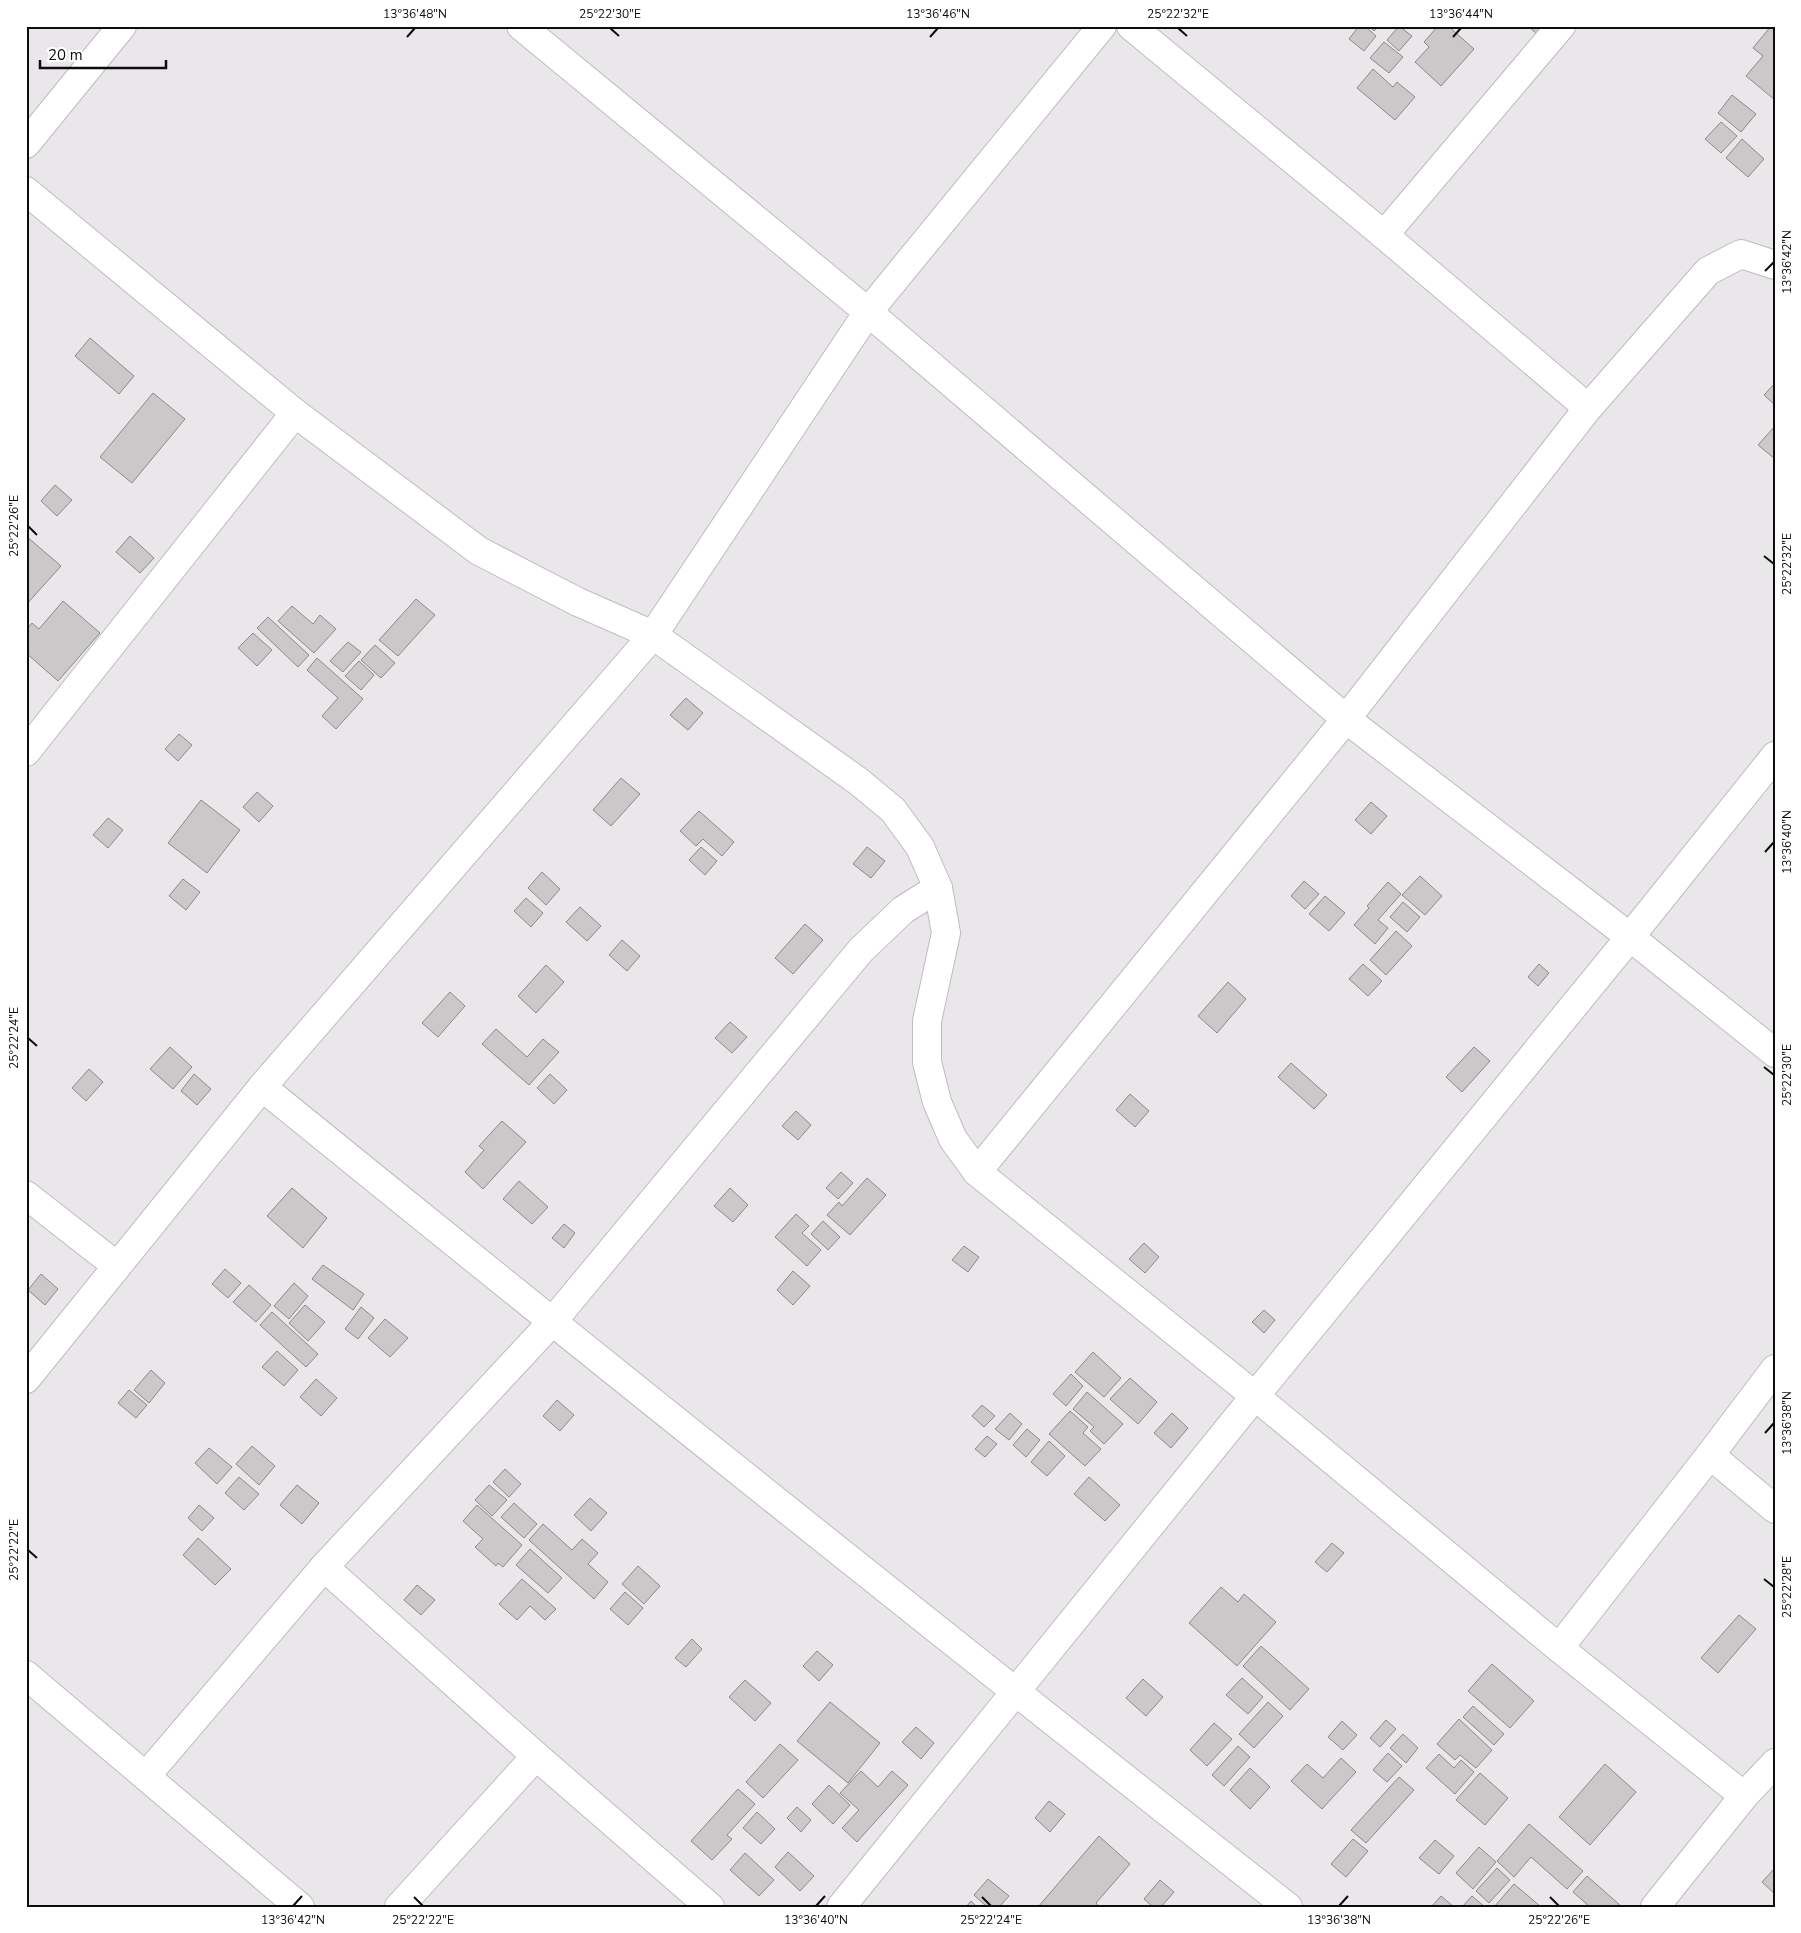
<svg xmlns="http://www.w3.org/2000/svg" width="1801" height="1933" viewBox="0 0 1801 1933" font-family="'Nunito Sans',sans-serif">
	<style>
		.building { fill: #cbc8ca; stroke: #8c898b }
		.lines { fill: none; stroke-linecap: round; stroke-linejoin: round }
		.minor-casing { stroke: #bfbcbf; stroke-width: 30 }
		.minor { stroke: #fff; stroke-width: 28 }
		.ticks { fill: none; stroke: #0e0d0e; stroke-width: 2 }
		.neatline { fill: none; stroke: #0e0d0e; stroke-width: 2 }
		.ticks-label { font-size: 12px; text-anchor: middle; fill: #0e0d0e }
	</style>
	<rect width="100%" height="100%" fill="#eae7ea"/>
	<!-- building -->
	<g class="building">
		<path d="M 1359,26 L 1365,26 L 1376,36 L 1364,51 L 1349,39 Z"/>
		<path d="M 1369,26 L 1379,26 L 1374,31 Z"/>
		<path d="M 1399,26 L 1412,36 L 1399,51 L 1387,40 Z"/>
		<path d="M 1438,26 L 1448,26 L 1474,49 L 1441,86 L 1415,62 L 1429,47 L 1424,42 Z"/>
		<path d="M 1528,26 L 1556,26 L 1544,40 Z"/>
		<path d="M 1771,26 L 1775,29 L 1775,100 L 1746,76 L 1763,56 L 1753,48 Z"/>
		<path d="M 1384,42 L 1403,57 L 1389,73 L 1370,58 Z"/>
		<path d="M 1373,69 L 1393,87 L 1397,82 L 1415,97 L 1395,120 L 1357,88 Z"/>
		<path d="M 1732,95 L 1756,114 L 1741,132 L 1718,113 Z"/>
		<path d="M 1721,122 L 1737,136 L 1721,153 L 1705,139 Z"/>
		<path d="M 1742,139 L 1764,159 L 1748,177 L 1726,158 Z"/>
		<path d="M 90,338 L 134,376 L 119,394 L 75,356 Z"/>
		<path d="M 1775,383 L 1775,405 L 1764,395 Z"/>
		<path d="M 153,393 L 185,419 L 132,483 L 100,457 Z"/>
		<path d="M 1775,426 L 1775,459 L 1758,445 Z"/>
		<path d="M 55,485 L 72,500 L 57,516 L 41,501 Z"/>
		<path d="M 26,536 L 61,566 L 26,605 Z"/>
		<path d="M 130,536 L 154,558 L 140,573 L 116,552 Z"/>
		<path d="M 416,599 L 435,615 L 398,656 L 379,640 Z"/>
		<path d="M 63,601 L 100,633 L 58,681 L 26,653 L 26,630 L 32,623 L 39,629 Z"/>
		<path d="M 292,606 L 313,624 L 320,615 L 336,629 L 314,653 L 278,621 Z"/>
		<path d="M 268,617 L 309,655 L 298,667 L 257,628 Z"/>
		<path d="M 253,633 L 272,650 L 257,666 L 238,648 Z"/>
		<path d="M 348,642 L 361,652 L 343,672 L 330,661 Z"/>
		<path d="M 375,645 L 395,663 L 381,678 L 361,660 Z"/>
		<path d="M 317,658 L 363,699 L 336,729 L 322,716 L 338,698 L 307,670 Z"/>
		<path d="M 359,661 L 374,675 L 361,690 L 345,676 Z"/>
		<path d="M 686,698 L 703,713 L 688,730 L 670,715 Z"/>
		<path d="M 179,734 L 192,745 L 178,761 L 165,749 Z"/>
		<path d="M 621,778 L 640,794 L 611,826 L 593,810 Z"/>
		<path d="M 257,792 L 273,806 L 259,822 L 243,807 Z"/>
		<path d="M 201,800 L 240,830 L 207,873 L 168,843 Z"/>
		<path d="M 1371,802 L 1387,816 L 1371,834 L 1355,820 Z"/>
		<path d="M 699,811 L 734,842 L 722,856 L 703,839 L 696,846 L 680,831 Z"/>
		<path d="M 108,818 L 123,830 L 108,848 L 93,835 Z"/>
		<path d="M 701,847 L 717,861 L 705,875 L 689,860 Z"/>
		<path d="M 867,847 L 885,861 L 871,878 L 853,864 Z"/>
		<path d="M 542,872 L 560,889 L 546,905 L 528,888 Z"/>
		<path d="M 1420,876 L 1442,896 L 1425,915 L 1402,895 Z"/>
		<path d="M 183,879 L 200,892 L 186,910 L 169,896 Z"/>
		<path d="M 1304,881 L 1319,894 L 1305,909 L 1291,896 Z"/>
		<path d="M 1388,882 L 1401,894 L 1378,920 L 1388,928 L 1375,944 L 1354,925 L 1369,908 L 1367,906 Z"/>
		<path d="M 1325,896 L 1345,913 L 1329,931 L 1309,914 Z"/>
		<path d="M 526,898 L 543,913 L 531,927 L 514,911 Z"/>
		<path d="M 1403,902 L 1420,917 L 1407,932 L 1390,917 Z"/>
		<path d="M 580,907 L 601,926 L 587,941 L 566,922 Z"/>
		<path d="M 805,924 L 823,940 L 793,974 L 775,958 Z"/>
		<path d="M 1396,931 L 1412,946 L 1386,975 L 1370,960 Z"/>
		<path d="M 622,940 L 640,956 L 627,971 L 609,955 Z"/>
		<path d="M 1363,964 L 1382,981 L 1368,996 L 1349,979 Z"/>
		<path d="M 1539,964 L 1549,973 L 1538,986 L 1528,977 Z"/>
		<path d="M 546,965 L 564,982 L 536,1013 L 518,996 Z"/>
		<path d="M 1228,982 L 1246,999 L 1217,1033 L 1198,1016 Z"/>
		<path d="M 450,992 L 465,1006 L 438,1037 L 422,1023 Z"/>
		<path d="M 730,1022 L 747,1037 L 732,1053 L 715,1038 Z"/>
		<path d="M 496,1029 L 527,1057 L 543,1039 L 559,1052 L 529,1085 L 482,1044 Z"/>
		<path d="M 170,1047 L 192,1067 L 173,1089 L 150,1069 Z"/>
		<path d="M 1474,1047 L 1490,1061 L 1462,1092 L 1446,1077 Z"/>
		<path d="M 1291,1063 L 1327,1095 L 1314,1109 L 1278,1077 Z"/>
		<path d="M 89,1069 L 103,1082 L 86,1101 L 72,1088 Z"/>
		<path d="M 194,1074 L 211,1089 L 197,1105 L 181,1091 Z"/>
		<path d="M 550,1074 L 567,1090 L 554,1104 L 537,1088 Z"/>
		<path d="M 1130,1094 L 1149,1111 L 1135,1127 L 1116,1110 Z"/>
		<path d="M 796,1111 L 811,1125 L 798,1140 L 782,1126 Z"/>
		<path d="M 502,1121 L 526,1142 L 483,1189 L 465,1172 L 484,1150 L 479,1146 Z"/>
		<path d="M 841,1172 L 853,1183 L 838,1199 L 826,1188 Z"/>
		<path d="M 867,1178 L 886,1195 L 850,1235 L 827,1215 L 839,1202 L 842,1206 Z"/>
		<path d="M 519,1181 L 548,1207 L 532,1224 L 503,1199 Z"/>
		<path d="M 292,1188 L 327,1218 L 303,1248 L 267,1216 Z"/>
		<path d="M 730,1188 L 748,1205 L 733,1222 L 714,1206 Z"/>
		<path d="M 796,1214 L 809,1226 L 802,1233 L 821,1250 L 807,1266 L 775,1237 Z"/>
		<path d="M 823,1221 L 840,1237 L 828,1250 L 811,1234 Z"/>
		<path d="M 564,1224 L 575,1233 L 564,1248 L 552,1238 Z"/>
		<path d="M 1144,1243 L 1159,1257 L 1145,1273 L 1129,1259 Z"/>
		<path d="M 964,1246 L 979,1257 L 968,1272 L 952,1260 Z"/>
		<path d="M 323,1265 L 364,1294 L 353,1310 L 312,1279 Z"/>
		<path d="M 225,1269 L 241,1283 L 228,1298 L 212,1284 Z"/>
		<path d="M 793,1271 L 810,1286 L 793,1305 L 777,1290 Z"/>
		<path d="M 41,1274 L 58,1289 L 45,1305 L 28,1290 Z"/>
		<path d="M 294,1283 L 308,1296 L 289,1319 L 274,1306 Z"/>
		<path d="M 249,1285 L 271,1305 L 256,1322 L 233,1302 Z"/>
		<path d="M 305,1305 L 325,1322 L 308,1341 L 289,1323 Z"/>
		<path d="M 361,1307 L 374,1318 L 358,1339 L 345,1329 Z"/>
		<path d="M 1264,1310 L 1275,1320 L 1264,1333 L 1252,1322 Z"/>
		<path d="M 272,1312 L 318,1354 L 306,1367 L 260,1325 Z"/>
		<path d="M 385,1319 L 408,1338 L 390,1357 L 368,1338 Z"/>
		<path d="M 277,1351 L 298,1370 L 284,1386 L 262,1367 Z"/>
		<path d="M 1093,1352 L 1121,1378 L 1104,1397 L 1075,1372 Z"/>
		<path d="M 151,1370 L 165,1383 L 149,1403 L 134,1390 Z"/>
		<path d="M 1071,1374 L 1083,1386 L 1066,1406 L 1053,1394 Z"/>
		<path d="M 1130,1378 L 1157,1402 L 1138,1424 L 1110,1399 Z"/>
		<path d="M 316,1379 L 337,1398 L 321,1416 L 300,1397 Z"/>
		<path d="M 129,1390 L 147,1405 L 136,1418 L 118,1403 Z"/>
		<path d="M 1087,1392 L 1123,1424 L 1104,1444 L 1090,1431 L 1094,1427 L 1073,1409 Z"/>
		<path d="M 557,1400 L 574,1415 L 560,1431 L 543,1416 Z"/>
		<path d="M 982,1405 L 995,1416 L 984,1427 L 972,1416 Z"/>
		<path d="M 1070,1411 L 1088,1427 L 1083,1433 L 1101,1449 L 1085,1466 L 1049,1434 Z"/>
		<path d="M 1010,1413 L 1022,1424 L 1009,1440 L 995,1429 Z"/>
		<path d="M 1172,1413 L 1188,1428 L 1171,1448 L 1154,1433 Z"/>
		<path d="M 1027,1429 L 1040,1440 L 1026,1457 L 1013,1445 Z"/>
		<path d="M 987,1436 L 997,1444 L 985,1457 L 975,1449 Z"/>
		<path d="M 1049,1441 L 1065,1456 L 1047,1476 L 1031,1462 Z"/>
		<path d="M 252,1446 L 275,1466 L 259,1485 L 236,1464 Z"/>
		<path d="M 209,1448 L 232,1467 L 217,1484 L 195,1463 Z"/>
		<path d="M 505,1469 L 521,1484 L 509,1497 L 493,1482 Z"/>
		<path d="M 239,1477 L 259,1494 L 244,1510 L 225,1493 Z"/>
		<path d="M 1089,1477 L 1120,1505 L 1105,1521 L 1074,1494 Z"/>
		<path d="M 297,1485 L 319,1503 L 302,1524 L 280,1505 Z"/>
		<path d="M 489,1485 L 507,1500 L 492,1516 L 475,1500 Z"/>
		<path d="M 590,1498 L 607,1513 L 591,1531 L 574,1515 Z"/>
		<path d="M 514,1503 L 537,1524 L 524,1538 L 501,1517 Z"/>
		<path d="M 199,1505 L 214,1518 L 202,1531 L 188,1518 Z"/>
		<path d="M 477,1505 L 522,1545 L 503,1567 L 498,1563 L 496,1566 L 475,1547 L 483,1539 L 463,1521 Z"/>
		<path d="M 543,1524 L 572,1550 L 582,1539 L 598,1553 L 588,1564 L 608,1582 L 594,1599 L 529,1540 Z"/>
		<path d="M 198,1538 L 231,1569 L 215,1585 L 183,1555 Z"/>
		<path d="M 1332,1543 L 1344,1553 L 1327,1572 L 1315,1562 Z"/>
		<path d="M 530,1549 L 562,1578 L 548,1593 L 516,1565 Z"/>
		<path d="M 638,1566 L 660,1586 L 644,1604 L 622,1584 Z"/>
		<path d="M 522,1579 L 556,1609 L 545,1620 L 530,1606 L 517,1620 L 499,1604 Z"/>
		<path d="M 417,1585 L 435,1600 L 421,1615 L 404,1600 Z"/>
		<path d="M 1221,1587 L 1238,1602 L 1244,1594 L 1276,1622 L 1237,1666 L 1189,1623 Z"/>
		<path d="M 625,1592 L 643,1608 L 628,1625 L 610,1609 Z"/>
		<path d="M 1739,1615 L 1756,1629 L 1718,1673 L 1701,1658 Z"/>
		<path d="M 692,1639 L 702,1649 L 686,1667 L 675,1658 Z"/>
		<path d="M 1261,1646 L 1309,1689 L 1290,1710 L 1243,1666 Z"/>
		<path d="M 817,1651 L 833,1665 L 819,1681 L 803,1666 Z"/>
		<path d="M 1492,1664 L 1534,1701 L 1510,1728 L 1468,1691 Z"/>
		<path d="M 1242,1678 L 1263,1697 L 1248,1714 L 1226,1695 Z"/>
		<path d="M 1143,1679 L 1163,1697 L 1146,1716 L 1126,1698 Z"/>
		<path d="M 745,1680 L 771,1703 L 755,1721 L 729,1697 Z"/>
		<path d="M 830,1702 L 880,1743 L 848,1783 L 797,1741 Z"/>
		<path d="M 1268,1702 L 1283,1716 L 1254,1748 L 1239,1734 Z"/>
		<path d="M 1473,1706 L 1504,1734 L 1494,1745 L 1463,1717 Z"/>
		<path d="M 1459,1719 L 1492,1750 L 1476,1768 L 1460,1755 L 1455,1760 L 1437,1744 Z"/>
		<path d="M 1386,1720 L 1396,1729 L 1380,1747 L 1370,1738 Z"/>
		<path d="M 1342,1721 L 1357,1735 L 1343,1750 L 1328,1737 Z"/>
		<path d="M 1214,1723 L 1232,1739 L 1207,1766 L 1190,1750 Z"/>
		<path d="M 916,1727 L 934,1743 L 921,1759 L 902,1742 Z"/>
		<path d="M 1403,1734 L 1418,1748 L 1406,1763 L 1390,1748 Z"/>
		<path d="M 780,1744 L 798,1760 L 763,1798 L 746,1782 Z"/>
		<path d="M 1238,1746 L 1250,1757 L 1224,1786 L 1212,1775 Z"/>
		<path d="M 1388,1753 L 1402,1766 L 1387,1782 L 1373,1770 Z"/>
		<path d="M 1439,1754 L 1454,1768 L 1461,1760 L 1474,1772 L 1455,1794 L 1426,1768 Z"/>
		<path d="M 1341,1758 L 1356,1772 L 1322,1809 L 1291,1781 L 1307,1764 L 1323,1778 Z"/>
		<path d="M 1605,1764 L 1636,1792 L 1590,1845 L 1559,1817 Z"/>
		<path d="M 1250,1768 L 1270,1787 L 1250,1809 L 1230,1790 Z"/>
		<path d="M 861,1771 L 878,1787 L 892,1771 L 908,1785 L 857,1842 L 842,1828 L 859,1810 L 840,1793 Z"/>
		<path d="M 1480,1773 L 1508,1798 L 1485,1825 L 1456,1800 Z"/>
		<path d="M 1399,1777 L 1414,1790 L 1366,1843 L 1351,1830 Z"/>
		<path d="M 829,1785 L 850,1805 L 833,1824 L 812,1804 Z"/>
		<path d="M 738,1789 L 755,1804 L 727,1835 L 732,1839 L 712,1860 L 691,1841 Z"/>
		<path d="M 1049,1801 L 1065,1814 L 1050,1832 L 1035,1818 Z"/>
		<path d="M 797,1807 L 811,1820 L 801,1832 L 787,1818 Z"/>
		<path d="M 757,1812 L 775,1829 L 761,1844 L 743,1828 Z"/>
		<path d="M 1529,1824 L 1583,1871 L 1567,1889 L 1531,1857 L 1514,1877 L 1497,1861 Z"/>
		<path d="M 1099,1836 L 1130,1864 L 1096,1903 L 1100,1907 L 1038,1907 Z"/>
		<path d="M 1353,1839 L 1368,1851 L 1346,1877 L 1331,1864 Z"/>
		<path d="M 1435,1840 L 1454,1856 L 1439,1874 L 1419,1858 Z"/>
		<path d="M 1479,1847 L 1496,1862 L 1473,1889 L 1456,1873 Z"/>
		<path d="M 788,1852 L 814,1876 L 800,1891 L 775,1867 Z"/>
		<path d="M 745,1853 L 774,1880 L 759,1896 L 730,1870 Z"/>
		<path d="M 1497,1868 L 1510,1880 L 1489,1903 L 1476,1891 Z"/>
		<path d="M 1775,1868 L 1775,1894 L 1762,1882 Z"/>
		<path d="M 1587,1876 L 1621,1906 L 1590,1907 L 1573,1892 Z"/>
		<path d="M 988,1879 L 1009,1896 L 999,1907 L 987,1907 L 974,1895 Z"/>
		<path d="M 1160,1880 L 1174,1892 L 1161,1907 L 1153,1907 L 1144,1899 Z"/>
		<path d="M 1514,1884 L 1540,1906 L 1539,1907 L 1494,1907 Z"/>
		<path d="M 1441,1896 L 1454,1907 L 1431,1907 Z"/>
		<path d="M 1472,1896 L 1485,1907 L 1462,1907 Z"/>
		<path d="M 971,1901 L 977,1907 L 966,1907 Z"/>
	</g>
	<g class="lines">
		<defs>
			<g id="minor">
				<path d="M 521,26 L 868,312 L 1346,719 L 1630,937 L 1775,1053"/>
				<path d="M 1131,26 L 1384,235 L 1588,408"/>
				<path d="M 26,144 L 122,26"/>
				<path d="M 26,191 L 295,413 L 479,551 L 578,602 L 653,635 L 858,781 L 893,810 L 920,847 L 938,888 L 946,933 L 927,1021 L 927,1062 L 937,1102 L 953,1139 L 977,1172 L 1255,1396 L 1559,1648 L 1744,1796"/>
				<path d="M 1384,235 L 1561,26"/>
				<path d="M 26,752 L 295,413"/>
				<path d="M 262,1087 C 602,1363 944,1636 1288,1907"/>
				<path d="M 977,1172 L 1346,719 L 1588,408 L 1708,271 L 1741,254 L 1775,265"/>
				<path d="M 26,1195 L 117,1266"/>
				<path d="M 26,1379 L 262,1087 L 653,635 L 868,312 L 1102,26"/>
				<path d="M 1710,1455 L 1775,1509"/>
				<path d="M 324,1567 L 536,1756 L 710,1907"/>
				<path d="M 1559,1648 L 1710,1455 L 1775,1369"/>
				<path d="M 26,1675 L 300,1907"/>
				<path d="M 146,1776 L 324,1567 L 552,1322 L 861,950 L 903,910 L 938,888"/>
				<path d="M 399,1907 L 536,1756"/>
				<path d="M 841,1907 L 1255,1396 L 1630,937 L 1775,756"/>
				<path d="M 1655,1907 L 1744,1796 L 1775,1763"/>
			</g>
		</defs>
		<!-- minor casing -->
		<use href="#minor" class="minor-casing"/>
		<!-- minor -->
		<use href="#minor" class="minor"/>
	</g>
	<!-- ticks -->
	<path class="ticks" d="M 610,28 L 619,36M 1178,28 L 1187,36M 407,37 L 415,28M 930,37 L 938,28M 1453,37 L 1461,28M 1765,271 L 1774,262M 28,526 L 37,535M 1764,556 L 1774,564M 1765,852 L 1774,842M 28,1038 L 37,1046M 1764,1067 L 1774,1075M 1765,1433 L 1774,1423M 28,1550 L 37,1558M 1764,1579 L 1774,1587M 414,1897 L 423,1906M 982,1897 L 991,1906M 1550,1897 L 1559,1906M 293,1906 L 302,1896M 816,1906 L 825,1896M 1339,1906 L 1348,1896"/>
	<!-- border -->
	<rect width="1801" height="1933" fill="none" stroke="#ffffff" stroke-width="55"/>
	<!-- scale -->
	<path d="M40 60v8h126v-8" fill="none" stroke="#0e0d0e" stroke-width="2.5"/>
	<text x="48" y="60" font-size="15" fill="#0e0d0e" stroke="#ffffff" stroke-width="4" paint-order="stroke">20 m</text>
	<rect x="28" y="28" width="1746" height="1878" class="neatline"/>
	<g class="ticks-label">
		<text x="415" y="18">13°36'48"N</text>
		<text x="610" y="18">25°22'30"E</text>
		<text x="938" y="18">13°36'46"N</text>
		<text x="1178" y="18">25°22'32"E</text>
		<text x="1461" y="18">13°36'44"N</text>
		<text transform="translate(1787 262) rotate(-90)" y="4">13°36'42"N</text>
		<text transform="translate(14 526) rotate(-90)" y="4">25°22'26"E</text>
		<text transform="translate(1787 564) rotate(-90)" y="4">25°22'32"E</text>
		<text transform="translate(1787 842) rotate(-90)" y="4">13°36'40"N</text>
		<text transform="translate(14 1038) rotate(-90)" y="4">25°22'24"E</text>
		<text transform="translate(1787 1075) rotate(-90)" y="4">25°22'30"E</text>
		<text transform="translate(1787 1423) rotate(-90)" y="4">13°36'38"N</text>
		<text transform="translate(14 1550) rotate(-90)" y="4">25°22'22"E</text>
		<text transform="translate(1787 1587) rotate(-90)" y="4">25°22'28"E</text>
		<text x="293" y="1924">13°36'42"N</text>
		<text x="423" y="1924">25°22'22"E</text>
		<text x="816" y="1924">13°36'40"N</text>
		<text x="991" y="1924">25°22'24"E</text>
		<text x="1339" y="1924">13°36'38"N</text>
		<text x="1559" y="1924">25°22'26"E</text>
	</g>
</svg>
